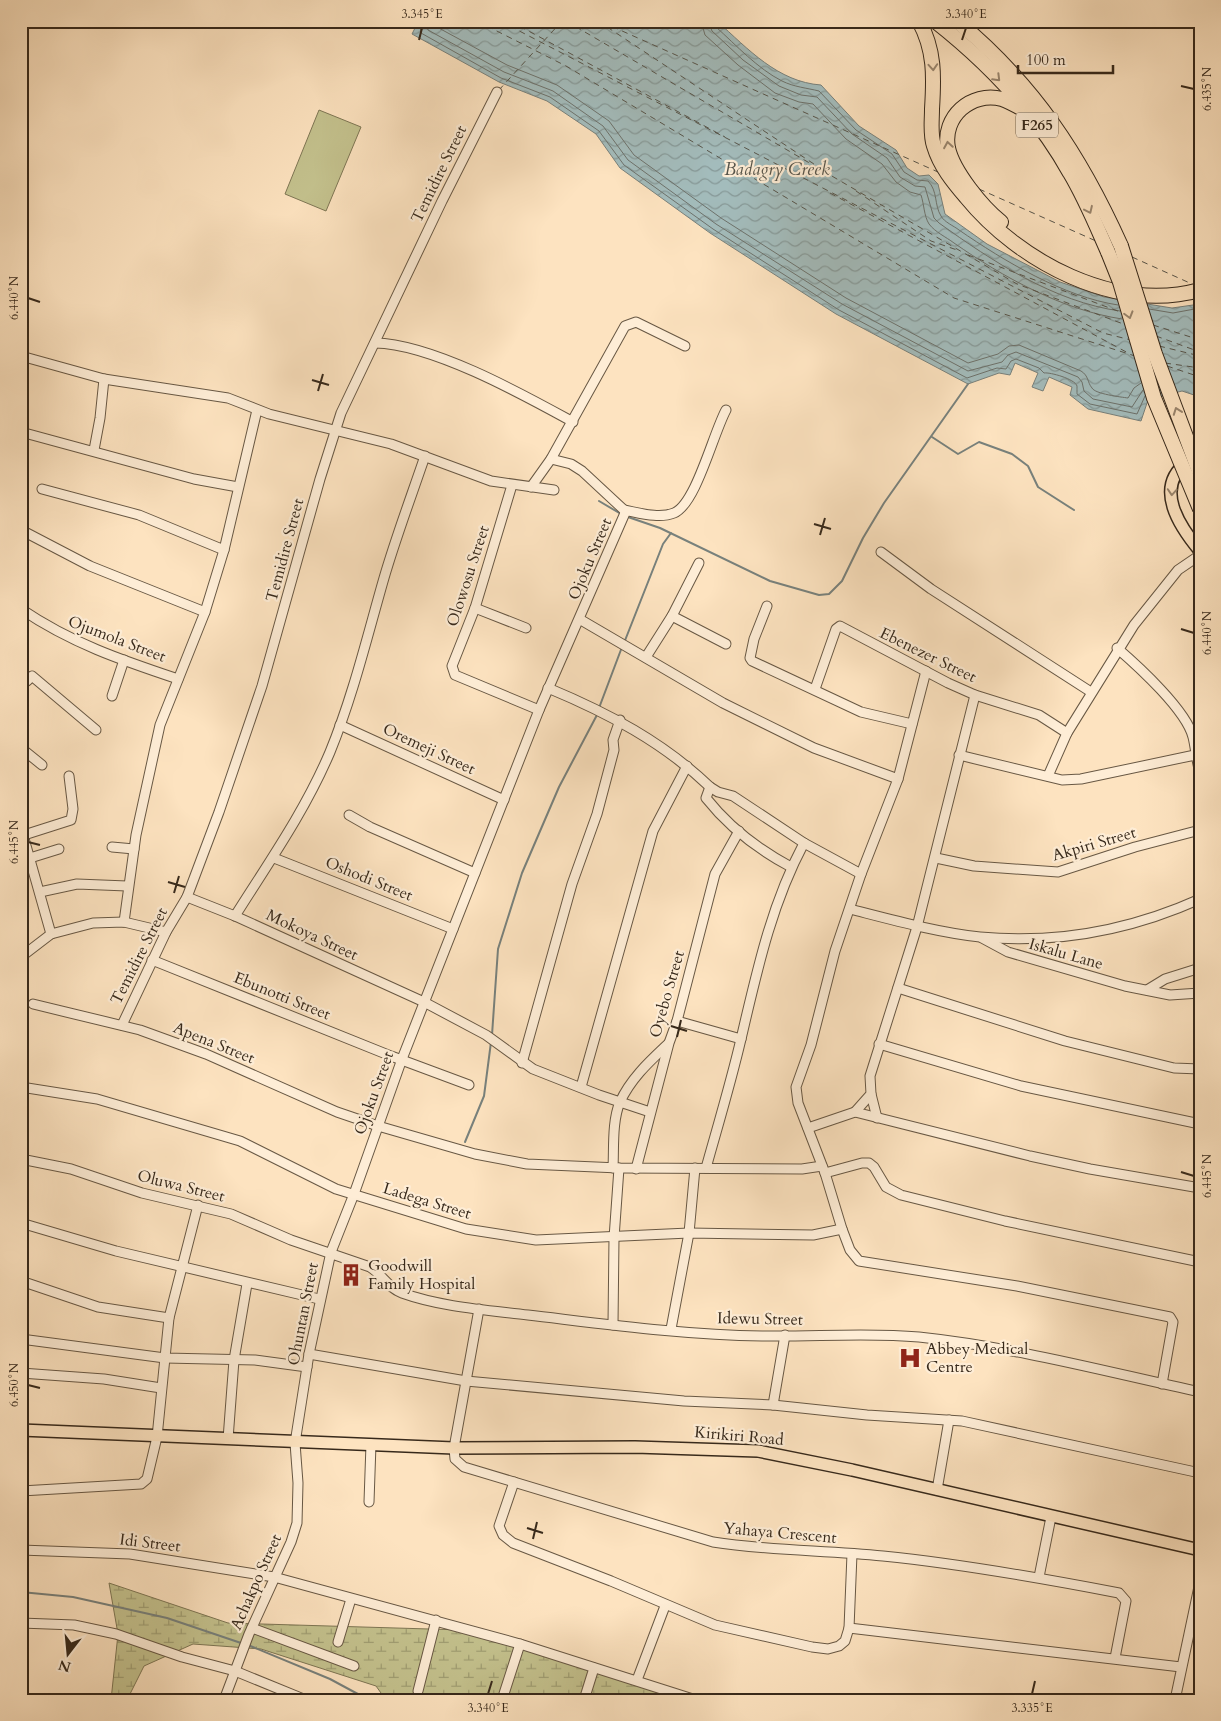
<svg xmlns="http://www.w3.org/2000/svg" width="1221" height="1721" viewBox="0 0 1221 1721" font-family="Cardo,serif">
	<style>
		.wetland { fill: url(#wetland-marsh); stroke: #7e7654 }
		.pitch { fill: #c4c28e; stroke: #7e7654 }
		.water { fill: url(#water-waves); stroke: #78817c }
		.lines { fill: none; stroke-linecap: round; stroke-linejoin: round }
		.shore { stroke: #6d726c; stroke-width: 1 }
		.stream { stroke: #78817c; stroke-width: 2 }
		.ferry { stroke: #57554b; stroke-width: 1; stroke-dasharray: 6 5; stroke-linecap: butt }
		.minor-casing { stroke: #685844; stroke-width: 11 }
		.major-casing { stroke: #37291b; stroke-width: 14 }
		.highway-casing { stroke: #37291b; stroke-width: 16 }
		.minor { stroke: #feedd6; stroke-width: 9 }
		.major { stroke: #fde3c0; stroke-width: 11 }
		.highway { stroke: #fde3c0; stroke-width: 14 }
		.highway-bridge-casing { stroke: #37291b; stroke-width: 16; stroke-linecap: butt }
		.highway-bridge { stroke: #fde3c0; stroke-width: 14 }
		.oneway { stroke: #9a866e }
		.ticks { fill: none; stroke: #37291b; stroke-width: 2 }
		.labels { text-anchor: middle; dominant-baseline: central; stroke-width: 4.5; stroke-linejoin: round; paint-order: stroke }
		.shield { fill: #feedd6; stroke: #736453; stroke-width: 1 }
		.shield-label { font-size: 15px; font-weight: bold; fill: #37291b }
		.street-label { font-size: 16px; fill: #37291b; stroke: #feedd6 }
		.poi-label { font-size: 16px; fill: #37291b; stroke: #feedd6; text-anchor: start }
		.water-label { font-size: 18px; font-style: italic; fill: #57554b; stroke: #feedd6 }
		.neatline { fill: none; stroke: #37291b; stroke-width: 2 }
		.ticks-label { font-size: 12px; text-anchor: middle; fill: #37291b }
	</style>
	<defs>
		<pattern id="wetland-marsh" width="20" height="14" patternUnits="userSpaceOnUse" patternTransform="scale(1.25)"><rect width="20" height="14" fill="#c4c28e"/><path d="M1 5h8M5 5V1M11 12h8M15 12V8" fill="none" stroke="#a09e73"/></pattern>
		<pattern id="water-waves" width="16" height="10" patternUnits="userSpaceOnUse" patternTransform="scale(1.25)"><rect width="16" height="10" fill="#a3bcbc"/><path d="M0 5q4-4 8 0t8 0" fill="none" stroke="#869998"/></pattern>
	</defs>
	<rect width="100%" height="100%" fill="#fde3c0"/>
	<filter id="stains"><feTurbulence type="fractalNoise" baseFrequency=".004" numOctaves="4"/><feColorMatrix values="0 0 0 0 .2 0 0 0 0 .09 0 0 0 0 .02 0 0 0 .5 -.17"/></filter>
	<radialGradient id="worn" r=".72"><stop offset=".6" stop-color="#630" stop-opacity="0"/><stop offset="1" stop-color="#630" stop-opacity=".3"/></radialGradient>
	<!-- wetland -->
	<path class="wetland" d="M 109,1583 L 228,1623 L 463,1630 L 703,1700 L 386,1700 L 376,1686 L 261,1649 L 193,1644 L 144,1666 L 127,1700 L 111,1700 L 118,1634 Z"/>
	<!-- pitch -->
	<path class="pitch" d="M 319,110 L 361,127 L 326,211 L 285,194 Z"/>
	<!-- water -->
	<path class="water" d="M 401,21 L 717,21 C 748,49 778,82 821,85 L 859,126 L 896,150 L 907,168 L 919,176 L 929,175 L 938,184 L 945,214 L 987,244 L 1060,282 L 1104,297 L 1172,308 L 1200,304 L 1200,397 L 1182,391 L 1148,400 L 1141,421 L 1088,409 L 1070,395 L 1072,387 L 1049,377 L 1043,391 L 1032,387 L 1038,373 L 1015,363 L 1010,375 L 999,373 L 968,384 L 836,314 L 710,233 L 620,168 L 596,134 L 547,101 L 499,82 L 412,34 L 416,26 Z"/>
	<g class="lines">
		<!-- shore -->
		<g class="shore">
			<path d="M 417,21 L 420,25 L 421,33 L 501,78 L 550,97 L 599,131 L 624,165 L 713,229 L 839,310 L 967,378 L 997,368 L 1006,369 L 1011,361 L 1016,359 L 1039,368 L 1044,373 C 1050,372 1075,379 1077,386 C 1077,386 1077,393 1077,394 L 1090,404 L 1137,414 L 1145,396"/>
			<path d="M 425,21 L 428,30 L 504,72 L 553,91 L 603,126 L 628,160 L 716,224 L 842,304 L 968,371 L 1002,362 L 1008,355 L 1016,352 L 1078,377 L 1082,382 L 1084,391 L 1093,399 L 1132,407 L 1143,390"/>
			<path d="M 433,21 L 435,26 L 507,65 L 557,85 L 609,121 L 634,155 L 721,218 L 846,298 L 968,363 L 998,354 L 1009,346 L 1019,345 L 1081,371 C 1089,376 1087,382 1092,388 C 1095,394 1121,397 1128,398 L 1134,388 L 1141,383"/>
			<path d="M 701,21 L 705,35 L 738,65 L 775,93 L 799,102 L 813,104 L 846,139 L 882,164 L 896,182 L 910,192 L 921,195 C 924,204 924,216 929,224 C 935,232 946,237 954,243 C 1003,277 1062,310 1122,319"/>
			<path d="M 708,21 L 712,31 L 743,60 L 779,86 L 801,95 L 817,97 L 852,134 L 887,158 L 900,177 L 915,186 L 925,187 L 934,218 L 939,223 C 992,261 1054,302 1120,311"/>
			<path d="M 715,21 L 716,27 C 736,45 758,69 782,81 C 794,87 807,88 819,91 L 856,130 L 892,154 L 904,172 L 917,180 L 928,181 C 938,191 934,205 941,216 C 944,222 954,226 959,230 C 1004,261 1064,297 1118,305"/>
			<path d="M 1149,309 L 1173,313 L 1200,308"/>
		</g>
		<!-- stream -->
		<g class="stream">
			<path d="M 932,437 L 958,454 L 979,442 L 1012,454 L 1028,466 L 1038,487 L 1074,510"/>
			<path d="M 599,501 L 621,514"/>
			<path d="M 628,517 L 660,528 L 770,581 L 819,595 L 829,594 L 842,581 L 863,538 L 884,503 L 968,384"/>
			<path d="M 624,643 L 663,544 L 671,533"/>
			<path d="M 599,708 L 622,647"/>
			<path d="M 492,1035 L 498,949 L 522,873 L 559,787 L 598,713"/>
			<path d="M 465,1142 L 484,1096 L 491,1042"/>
			<path d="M 21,1592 L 73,1597 L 167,1618 L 241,1643"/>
			<path d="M 248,1645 L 330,1679 L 369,1700"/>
		</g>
		<!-- ferry -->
		<g class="ferry">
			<path d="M 477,21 L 566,66 L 954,298 L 1135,356"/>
			<path d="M 500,21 L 1103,333 L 1131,340"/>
			<path d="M 510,21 L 725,137"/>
			<path d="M 566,21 L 1017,284 L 1126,325"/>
			<path d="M 598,21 L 829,174"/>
			<path d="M 602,22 L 938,172"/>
			<path d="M 499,90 L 562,21"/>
			<path d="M 979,189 L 1096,241"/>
			<path d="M 856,191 L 931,241 L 960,251"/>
			<path d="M 830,193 L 1130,354"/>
			<path d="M 968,255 L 1123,313"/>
			<path d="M 1132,257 L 1192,284"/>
			<path d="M 1153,325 L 1200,340"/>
			<path d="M 1156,336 L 1200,352"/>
			<path d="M 1159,346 L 1200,356"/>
			<path d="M 1165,363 L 1200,368"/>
			<path d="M 1167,366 L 1200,377"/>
		</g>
		<defs>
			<g id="minor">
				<path d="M 375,343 C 432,344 522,394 573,422"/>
				<path d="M 21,356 L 104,379 L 228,398 L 269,414 L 391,444 L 491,481 L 554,490"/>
				<path d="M 21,432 L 194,479 L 238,487"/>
				<path d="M 94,450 L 100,418 L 104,379"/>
				<path d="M 512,485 L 475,608 L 452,666 L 455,675 L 539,710"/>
				<path d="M 531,487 L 551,459 L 625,326 L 636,322 L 685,346"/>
				<path d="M 42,489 L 139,515 L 224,550"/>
				<path d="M 624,510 C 640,513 659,519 674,513 C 696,504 713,434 726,410"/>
				<path d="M 21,530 L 90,566 L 205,612"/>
				<path d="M 881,552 L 931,589 L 1091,692"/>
				<path d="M 767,606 L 754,639 L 750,658 L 752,661 L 861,712 L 912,724"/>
				<path d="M 475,608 L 526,628"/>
				<path d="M 21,609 C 71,643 121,660 178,679"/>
				<path d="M 672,616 L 726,644"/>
				<path d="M 581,620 L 723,703 L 814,748 L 898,779"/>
				<path d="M 1117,648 C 1139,667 1186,710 1193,737 C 1196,749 1196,760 1200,772"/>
				<path d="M 646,657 L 672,616 L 699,563"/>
				<path d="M 926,671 L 898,779 L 861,874 L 835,951 L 811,1045 L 796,1087 L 798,1103 L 825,1173 L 842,1229 L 850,1250 L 859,1261 L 1017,1286 L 1170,1317 L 1173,1322 L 1162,1384"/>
				<path d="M 21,677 L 27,681 L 32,676 L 96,730"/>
				<path d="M 548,688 C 608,713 663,742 710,787 L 718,792 L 733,796 L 804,843 L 861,874"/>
				<path d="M 815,689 L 836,629 L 840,626 L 948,683 L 975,695 L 1039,715 L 1067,733"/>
				<path d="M 112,696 L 124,660"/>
				<path d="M 340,725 L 504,800"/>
				<path d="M 21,748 L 42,765"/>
				<path d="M 959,755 L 1062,780 L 1081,779 L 1195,755"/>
				<path d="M 1048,776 L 1067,733 L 1134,625 L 1178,570 L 1200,555"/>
				<path d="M 710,787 L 706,798 C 729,827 759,850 791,867"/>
				<path d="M 349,815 L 370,827 L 475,873"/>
				<path d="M 21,828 L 51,934"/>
				<path d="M 24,835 L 71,820 L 73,809 L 69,776"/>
				<path d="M 112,847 L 134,849"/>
				<path d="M 30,858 L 59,849"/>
				<path d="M 274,858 L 453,929"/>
				<path d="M 936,858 L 974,866 L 1058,872 L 1135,847 L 1200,830"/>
				<path d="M 40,892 L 77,884 L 127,886"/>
				<path d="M 187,897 L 235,916 L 424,1002 L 486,1035 L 533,1069 L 599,1095 L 650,1112"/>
				<path d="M 850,909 C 893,920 936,932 980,937 C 1056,944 1131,930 1200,899"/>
				<path d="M 235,916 C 269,862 305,811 330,752 C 353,696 367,637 384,578 C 396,537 411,497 425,456"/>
				<path d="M 124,922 L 136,835 L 160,725 L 205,612 L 224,550 L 257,410"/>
				<path d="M 982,938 L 1008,952 L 1125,986 L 1170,995 L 1200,993"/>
				<path d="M 21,957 L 51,934 L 93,923 L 124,922 L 166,932"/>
				<path d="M 152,960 L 391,1056 L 469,1085"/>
				<path d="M 898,988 L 1065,1041 L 1174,1068 L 1200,1069"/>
				<path d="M 1147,990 L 1165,979 L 1200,968"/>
				<path d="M 33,1004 L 140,1030 L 206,1054 L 337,1112 L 378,1126 L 475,1154 L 527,1164 L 619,1168 L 802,1169 L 822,1166"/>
				<path d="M 677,1021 L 741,1039"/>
				<path d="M 122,1025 L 166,932 L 187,897 L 219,812 L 262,686 L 320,479 L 341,413 L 442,201 L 497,92"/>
				<path d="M 879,1044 L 1021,1086 L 1200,1124"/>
				<path d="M 522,1063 L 572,884 L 597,814 L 614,750 L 613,740 L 620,720"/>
				<path d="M 21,1087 L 97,1099 L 240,1141 L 336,1189 L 466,1229 L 536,1240 L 689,1233 L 813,1235 L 842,1229"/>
				<path d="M 581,1087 L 653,831 L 687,766"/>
				<path d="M 871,1094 L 877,1118"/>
				<path d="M 855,1112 L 871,1094 L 870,1076 L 917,927 L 975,695"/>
				<path d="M 808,1128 L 855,1112 L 1030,1156 L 1090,1169 L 1200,1188"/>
				<path d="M 21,1159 L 71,1169 L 142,1193 L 231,1214 L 291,1240 L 370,1267 C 382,1274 388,1288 402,1293 C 441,1307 487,1310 528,1315 C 605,1324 684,1335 762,1336 C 814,1337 866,1332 919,1337 C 1014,1347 1107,1372 1200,1392"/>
				<path d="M 613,1168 C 614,1147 612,1121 620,1102 C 631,1078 650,1061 668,1044"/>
				<path d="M 706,1168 C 718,1125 731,1082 741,1039 C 757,971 771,905 804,843"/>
				<path d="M 636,1169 L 669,1043 L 677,1021 L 715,874 L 739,831"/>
				<path d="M 825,1173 L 862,1163 L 869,1163 L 874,1167 L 886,1187 L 901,1195 L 1005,1221 L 1200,1262"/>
				<path d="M 21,1223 L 116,1251 L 319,1299"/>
				<path d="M 21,1281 L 98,1307 L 169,1318"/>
				<path d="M 479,1309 L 454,1448 L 455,1459 L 464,1467 L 713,1542 C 769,1551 826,1550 883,1556 C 963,1564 1041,1578 1119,1593 L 1126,1601 L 1115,1658"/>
				<path d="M 613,1325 L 614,1238 L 619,1168"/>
				<path d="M 671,1329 L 689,1233 L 695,1168"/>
				<path d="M 21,1339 L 165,1358 L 255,1360 L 307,1367"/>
				<path d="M 309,1354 L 466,1381 L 684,1401 L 773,1405 L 867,1415 L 962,1421 L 1200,1473"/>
				<path d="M 21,1373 L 104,1379 L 161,1388"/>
				<path d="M 773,1405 L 785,1335"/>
				<path d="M 228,1439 L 234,1360 L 247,1284"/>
				<path d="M 514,1482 L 499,1526 L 503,1535 L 513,1543 L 611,1581 L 715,1625 L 812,1647 L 828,1649 L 839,1646 L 845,1641 L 849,1628 L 852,1554"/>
				<path d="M 937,1490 L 949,1420"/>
				<path d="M 21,1491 L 141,1484 L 147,1479 L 157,1437 L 169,1318 L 198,1205"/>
				<path d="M 369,1502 L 371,1444"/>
				<path d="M 21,1550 L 130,1554 L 274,1577 L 520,1644 L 696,1700"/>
				<path d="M 1039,1577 L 1051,1517"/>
				<path d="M 21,1623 L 74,1625 L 116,1634 L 182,1657 L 235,1671 L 306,1700"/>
				<path d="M 252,1628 L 354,1666"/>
				<path d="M 849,1628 L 1181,1667"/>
				<path d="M 338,1642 L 351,1599"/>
				<path d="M 637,1680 L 665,1606"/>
				<path d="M 418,1691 L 436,1620"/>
				<path d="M 1175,1698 L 1187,1700"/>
				<path d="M 224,1700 L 249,1634 L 291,1542 L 297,1523 L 298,1483 L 295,1443 L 309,1354 L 331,1252 L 354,1194 L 402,1059 L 539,710 L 625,513 L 624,510 L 582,471 L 571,464 L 551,459"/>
				<path d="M 502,1700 L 520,1644"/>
				<path d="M 584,1700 L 594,1668"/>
				<path d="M 1175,1700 L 1200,1582"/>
			</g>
			<g id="major">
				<path d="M 1187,462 C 1153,488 1180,527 1200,551"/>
				<path d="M 21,1430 L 454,1448 L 635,1447 L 758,1451 L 852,1470 L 1200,1550"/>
			</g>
			<g id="highway">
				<path d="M 919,21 C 935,50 934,77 932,109 C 932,122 930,134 934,146 C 940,166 953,182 966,197 C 1019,262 1115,313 1200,290"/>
				<path d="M 935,21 C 987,62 1037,114 1070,173 C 1085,198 1096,225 1108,252"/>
				<path d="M 957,21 C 1034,85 1080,155 1121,246"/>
				<path d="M 1001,222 C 982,207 953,171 948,148 C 942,117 971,91 1002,99 C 1010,102 1019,107 1026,111"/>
			</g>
		</defs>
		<!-- minor casing -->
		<use href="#minor" class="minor-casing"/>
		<!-- major casing -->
		<use href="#major" class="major-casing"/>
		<!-- highway casing -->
		<use href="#highway" class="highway-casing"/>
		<!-- minor -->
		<use href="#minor" class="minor"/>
		<!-- major -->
		<use href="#major" class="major"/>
		<!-- highway -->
		<use href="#highway" class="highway"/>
		<defs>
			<g id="highway-bridge">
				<path d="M 1121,246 L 1155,354 L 1200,474"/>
				<path d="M 1108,252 L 1120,282 L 1154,398 L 1200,509"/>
			</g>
		</defs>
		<!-- highway-bridge casing -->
		<use href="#highway-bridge" class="highway-bridge-casing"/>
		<!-- highway-bridge -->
		<use href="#highway-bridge" class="highway-bridge"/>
	</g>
	<!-- one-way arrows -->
	<defs><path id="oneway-chevron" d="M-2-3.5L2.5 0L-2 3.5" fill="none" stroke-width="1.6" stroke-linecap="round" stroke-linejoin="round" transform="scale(1.25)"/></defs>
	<g class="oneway">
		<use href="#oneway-chevron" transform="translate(933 67) rotate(86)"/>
		<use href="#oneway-chevron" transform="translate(997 78) rotate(45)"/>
		<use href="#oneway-chevron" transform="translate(948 145) rotate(-99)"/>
		<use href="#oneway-chevron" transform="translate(1089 210) rotate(65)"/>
		<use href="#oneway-chevron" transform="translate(1129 315) rotate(74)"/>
		<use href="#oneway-chevron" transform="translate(1177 411) rotate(-110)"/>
		<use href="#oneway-chevron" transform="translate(1172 492) rotate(94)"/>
	</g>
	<!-- ticks -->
	<path class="ticks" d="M 419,40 L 422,28M 962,40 L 966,28M 1181,86 L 1194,89M 28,298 L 40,302M 312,380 L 329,385M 318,391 L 323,374M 814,524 L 831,529M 820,535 L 825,518M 1181,629 L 1194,633M 28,842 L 40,845M 168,882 L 185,887M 174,893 L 179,876M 671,1026 L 687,1031M 677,1037 L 681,1020M 1181,1172 L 1194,1176M 28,1385 L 40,1388M 527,1528 L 543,1533M 533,1539 L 537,1522M 488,1694 L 492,1681M 1032,1694 L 1035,1681"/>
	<!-- icons -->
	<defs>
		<symbol id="building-bare" viewBox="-9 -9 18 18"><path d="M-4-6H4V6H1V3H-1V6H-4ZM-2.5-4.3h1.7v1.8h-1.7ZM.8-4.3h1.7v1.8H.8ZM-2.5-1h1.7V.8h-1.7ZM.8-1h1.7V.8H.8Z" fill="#8f2418" stroke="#feedd6" stroke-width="2.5" paint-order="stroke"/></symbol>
		<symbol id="hospital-bare" viewBox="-9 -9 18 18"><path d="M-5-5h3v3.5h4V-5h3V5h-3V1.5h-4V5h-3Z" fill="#8f2418" stroke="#feedd6" stroke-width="2.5" paint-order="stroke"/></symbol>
	</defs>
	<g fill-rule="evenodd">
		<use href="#building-bare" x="335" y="1259" width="32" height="32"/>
		<use href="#hospital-bare" x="894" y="1342" width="32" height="32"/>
	</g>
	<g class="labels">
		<!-- shield labels -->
		<rect class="shield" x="1016" y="112.5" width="42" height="25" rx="4"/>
		<g class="shield-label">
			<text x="1037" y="125">F265</text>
		</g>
		<!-- street labels -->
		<g class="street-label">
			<text transform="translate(439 174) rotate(-64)">Temidire Street</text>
			<text transform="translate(285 550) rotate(-75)">Temidire Street</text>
			<text transform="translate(590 559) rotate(-67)">Ojoku Street</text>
			<text transform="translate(468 576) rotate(-72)">Olowosu Street</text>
			<text transform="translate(117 639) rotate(21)">Ojumola Street</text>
			<text transform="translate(928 655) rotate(26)">Ebenezer Street</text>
			<text transform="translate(429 749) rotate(25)">Oremeji Street</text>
			<text transform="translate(1094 844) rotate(-16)">Akpiri Street</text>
			<text transform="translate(369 879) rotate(22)">Oshodi Street</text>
			<text transform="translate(312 935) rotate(25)">Mokoya Street</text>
			<text transform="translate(1066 954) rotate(16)">Iskalu Lane</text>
			<text transform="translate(139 956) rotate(-63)">Temidire Street</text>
			<text transform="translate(667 994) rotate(-74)">Oyebo Street</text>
			<text transform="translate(282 996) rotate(22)">Ebunotti Street</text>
			<text transform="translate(214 1043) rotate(22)">Apena Street</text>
			<text transform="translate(374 1093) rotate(-70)">Ojoku Street</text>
			<text transform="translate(181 1186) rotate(14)">Oluwa Street</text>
			<text transform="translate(427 1201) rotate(17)">Ladega Street</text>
			<text transform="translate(303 1314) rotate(-79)">Ohuntan Street</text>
			<text transform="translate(760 1319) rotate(1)">Idewu Street</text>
			<text transform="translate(739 1436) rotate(5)">Kirikiri Road</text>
			<text transform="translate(780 1533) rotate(5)">Yahaya Crescent</text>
			<text transform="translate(150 1543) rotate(7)">Idi Street</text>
			<text transform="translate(256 1582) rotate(-66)">Achakpo Street</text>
		</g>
		<!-- poi labels -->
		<g class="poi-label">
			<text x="368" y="1266">Goodwill<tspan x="368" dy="18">Family Hospital</tspan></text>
			<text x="926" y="1349">Abbey Medical<tspan x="926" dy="18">Centre</tspan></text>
		</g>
		<!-- water labels -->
		<g class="water-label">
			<text x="777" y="169">Badagry Creek</text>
		</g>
	</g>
	<!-- margin -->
	<rect width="1221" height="1721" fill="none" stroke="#fde3c0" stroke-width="55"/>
	<!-- north arrow -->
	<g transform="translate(68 1654) rotate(196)" stroke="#feedd6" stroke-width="4" paint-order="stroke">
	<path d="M0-4L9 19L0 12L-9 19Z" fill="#37291b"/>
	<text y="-8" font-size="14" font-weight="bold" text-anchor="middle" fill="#37291b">N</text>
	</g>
	<!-- scale -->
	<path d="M1018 65v8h95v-8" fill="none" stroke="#37291b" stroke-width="2.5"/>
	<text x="1026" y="65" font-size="15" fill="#37291b" stroke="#feedd6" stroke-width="4" paint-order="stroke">100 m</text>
	<rect x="28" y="28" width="1166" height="1666" class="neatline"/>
	<g class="ticks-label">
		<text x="422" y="18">3.345°E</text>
		<text x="966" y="18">3.340°E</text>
		<text transform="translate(1207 89) rotate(-90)" y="4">6.435°N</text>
		<text transform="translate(14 298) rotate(-90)" y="4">6.440°N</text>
		<text transform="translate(1207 633) rotate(-90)" y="4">6.440°N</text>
		<text transform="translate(14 842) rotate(-90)" y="4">6.445°N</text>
		<text transform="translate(1207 1176) rotate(-90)" y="4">6.445°N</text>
		<text transform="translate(14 1385) rotate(-90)" y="4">6.450°N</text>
		<text x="488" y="1712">3.340°E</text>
		<text x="1032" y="1712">3.335°E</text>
	</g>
	<rect width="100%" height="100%" filter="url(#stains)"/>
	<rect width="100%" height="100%" fill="url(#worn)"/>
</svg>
